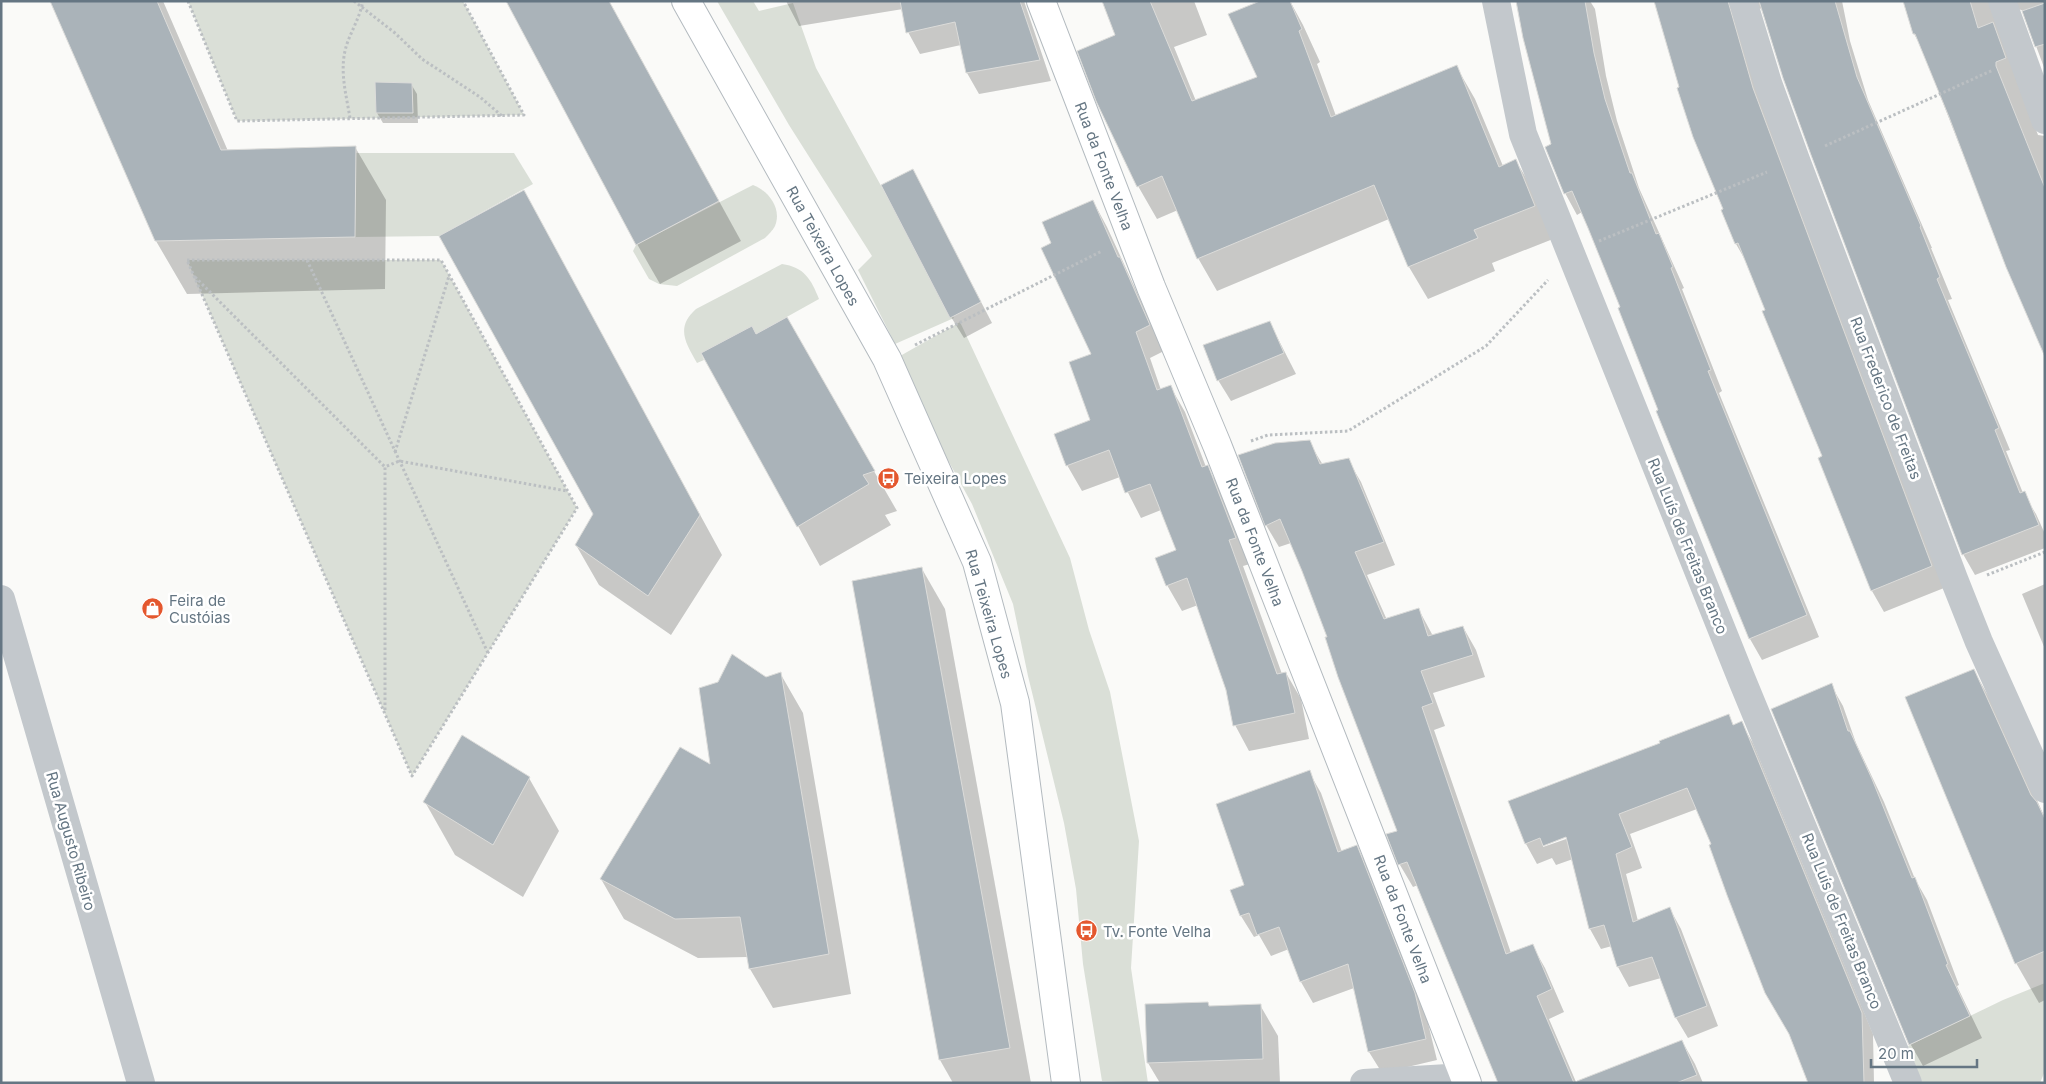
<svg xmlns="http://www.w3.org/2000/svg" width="2046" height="1084" viewBox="0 0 2046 1084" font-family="Inter,sans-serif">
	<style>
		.green { fill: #dadfd7 }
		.shadow { fill: #0003; fill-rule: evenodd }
		.building { fill: #aab3b9; stroke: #dcdcda }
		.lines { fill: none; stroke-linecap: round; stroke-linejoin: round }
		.secondary-casing { stroke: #b3babf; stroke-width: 30 }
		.path { stroke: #bbbfc2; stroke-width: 3; stroke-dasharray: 2.5 2.5; stroke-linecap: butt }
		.street { stroke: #c3c8cc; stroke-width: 28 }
		.secondary { stroke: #fff; stroke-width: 28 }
		.labels { text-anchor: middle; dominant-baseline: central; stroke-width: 5; stroke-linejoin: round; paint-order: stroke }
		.street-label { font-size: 15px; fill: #657683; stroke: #fff }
		.poi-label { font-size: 15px; fill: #657683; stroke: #fff; text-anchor: start }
	</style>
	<rect width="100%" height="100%" fill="#fafaf8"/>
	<!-- green -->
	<g class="green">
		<path d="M 188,1 L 463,1 L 524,115 L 237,121 Z"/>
		<path d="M 717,1 L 753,1 L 759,11 L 793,3 L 816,68 L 954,318 L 895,344 L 858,270 L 872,256 L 789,125 Z"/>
		<path d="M 356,153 L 514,153 L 533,184 L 439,236 L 355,237 Z"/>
		<path d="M 753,185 C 769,191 782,209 775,226 C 773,230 768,235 765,238 L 677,286 L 659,284 L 649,279 L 633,251 L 636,245 Z"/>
		<path d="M 187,260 L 441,260 L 577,508 L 412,776 Z"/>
		<path d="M 782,264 C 804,267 811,279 819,299 L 756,334 L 752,326 L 701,353 L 704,360 L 697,363 C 686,343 675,328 696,309 Z"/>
		<path d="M 960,322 L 1070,558 L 1089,630 L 1110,692 L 1139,841 L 1131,968 L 1148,1083 L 1102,1081 L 1083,964 L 1076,889 L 1064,823 L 1028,676 L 1013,604 L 972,504 L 893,360 Z"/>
		<path d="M 2045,983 L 2045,1071 L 2040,1083 L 1922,1083 L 1908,1046 L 2003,1000 Z"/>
	</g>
	<!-- shadow -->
	<g class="shadow">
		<path d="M 52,1 L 163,1 L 228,151 L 355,147 L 386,200 L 385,289 L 187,294 L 156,241 Z"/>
		<path d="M 609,1 L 741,241 L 660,284 L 637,244 Z"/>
		<path d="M 786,1 L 1024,1 L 1051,81 L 979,94 L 967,73 L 961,45 L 920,54 L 908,32 L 903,9 L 799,26 Z"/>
		<path d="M 1103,1 L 1194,1 L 1207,35 L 1174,47 L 1196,101 L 1258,78 L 1290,1 L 1303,25 L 1320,62 L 1317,64 L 1336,116 L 1456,66 L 1475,99 L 1503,166 L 1516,161 L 1535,193 L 1553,239 L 1492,263 L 1495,271 L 1428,299 L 1409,267 L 1389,219 L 1217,291 L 1198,258 L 1178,210 L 1157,219 L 1138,186 L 1117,35 Z"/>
		<path d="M 1518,1 L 1590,1 L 1595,9 L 1606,76 L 1617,121 L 1639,188 L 1684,288 L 1682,289 L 1722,391 L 1719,393 L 1819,637 L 1762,660 L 1750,639 L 1660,411 L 1622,307 L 1582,212 L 1577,215 L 1565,193 Z"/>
		<path d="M 1655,1 L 1842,1 L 1850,41 L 1868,100 L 1932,248 L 1931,248 L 1952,299 L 1948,300 L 2010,450 L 2006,451 L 2023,493 L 2036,514 L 2045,534 L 2045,548 L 1975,575 L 1963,554 L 1763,9 L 1750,7 L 1944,588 L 1884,612 L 1872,591 L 1823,457 L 1767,310 L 1747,263 L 1736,244 L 1680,88 Z"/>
		<path d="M 1904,1 L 2045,1 L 2045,70 L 2023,11 L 2019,9 L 2010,10 L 2000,31 L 2038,135 L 2045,136 L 2045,354 L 2007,267 L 1920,44 L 1914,34 Z"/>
		<path d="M 411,84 L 417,94 L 418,123 L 383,123 L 377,113 Z"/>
		<path d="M 524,192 L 722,555 L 671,635 L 599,585 L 576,545 L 595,514 Z"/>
		<path d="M 924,192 L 992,323 L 964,338 L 951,317 Z"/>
		<path d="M 1093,201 L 1107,227 L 1164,351 L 1150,358 L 1161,390 L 1170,386 L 1185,412 L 1206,467 L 1207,466 L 1222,492 L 1250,564 L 1243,566 L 1282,674 L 1286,673 L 1301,699 L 1309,739 L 1249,751 L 1235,725 L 1227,690 L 1198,605 L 1182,611 L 1167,585 L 1177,551 L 1161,510 L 1141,518 L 1120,477 L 1082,491 L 1067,465 L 1092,421 L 1093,355 L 1053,244 Z"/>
		<path d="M 786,319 L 897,511 L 885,515 L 891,525 L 820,566 L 798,526 L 756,335 Z"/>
		<path d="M 1270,323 L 1296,374 L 1231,401 L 1218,380 Z"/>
		<path d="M 1309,442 L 1323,465 L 1348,460 L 1361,482 L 1395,565 L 1367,575 L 1387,620 L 1419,610 L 1433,636 L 1463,627 L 1476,650 L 1485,677 L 1433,693 L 1445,726 L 1434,730 L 1511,953 L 1532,945 L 1545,968 L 1564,1012 L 1549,1019 L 1576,1082 L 1682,1041 L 1695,1064 L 1703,1083 L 1500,1083 L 1418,885 L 1413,887 L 1400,865 L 1388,835 L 1399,831 L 1329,638 L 1291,543 L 1279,547 L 1266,525 Z"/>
		<path d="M 922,569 L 945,609 L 1031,1083 L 953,1083 L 940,1060 L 854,582 Z"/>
		<path d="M 2045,584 L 2045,649 L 2022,594 Z"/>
		<path d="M 1974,671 L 1997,711 L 2045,818 L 2045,1000 L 2039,1003 L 2016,963 Z"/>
		<path d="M 780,673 L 803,713 L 851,994 L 773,1008 L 750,969 L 748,957 L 698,958 L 624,919 L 601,879 L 711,766 L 766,679 Z"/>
		<path d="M 1831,685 L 1843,706 L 1856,743 L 1884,802 L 1915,879 L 1927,900 L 1959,985 L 1957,986 L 1982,1038 L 1923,1066 L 1911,1045 L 1772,709 Z"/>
		<path d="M 1728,715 L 1734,726 L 1741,723 L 1753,743 L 1873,1034 L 1874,1083 L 1810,1083 L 1697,809 L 1630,834 L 1642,868 L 1626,874 L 1638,921 L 1670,909 L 1681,929 L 1718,1026 L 1688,1038 L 1676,1018 L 1661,978 L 1629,987 L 1618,967 L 1612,946 L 1601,949 L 1590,929 L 1573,859 L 1556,865 L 1552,858 L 1537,864 L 1526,844 L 1509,801 L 1661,744 ZM 1571,834 L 1572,837 L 1543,847 L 1543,844 Z"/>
		<path d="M 1309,772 L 1321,793 L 1342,852 L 1356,846 L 1369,868 L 1426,1015 L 1437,1060 L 1382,1073 L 1369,1052 L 1354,988 L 1313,1003 L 1301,982 L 1289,949 L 1271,956 L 1259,935 L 1254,937 L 1241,916 L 1232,891 L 1246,886 Z"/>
		<path d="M 529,778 L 559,831 L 523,897 L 455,855 L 425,802 Z"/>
		<path d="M 1208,1003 L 1210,1007 L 1260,1005 L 1278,1036 L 1280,1083 L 1160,1083 L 1148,1063 L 1146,1005 Z"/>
	</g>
	<!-- building -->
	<g class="building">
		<path d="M 50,1 L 157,1 L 221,150 L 356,146 L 355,237 L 155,241 Z"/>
		<path d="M 506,1 L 609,1 L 719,201 L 636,245 Z"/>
		<path d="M 900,1 L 1020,1 L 1040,60 L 966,73 L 955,22 L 906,33 Z"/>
		<path d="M 1102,1 L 1150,1 L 1192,101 L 1257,77 L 1228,14 L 1260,1 L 1290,1 L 1302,29 L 1299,31 L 1331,117 L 1457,65 L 1499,167 L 1516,159 L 1535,206 L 1474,230 L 1478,238 L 1408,267 L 1374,185 L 1197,259 L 1162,176 L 1137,187 L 1096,101 L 1077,51 L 1115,35 Z"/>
		<path d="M 1516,1 L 1585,1 L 1594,53 L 1605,99 L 1630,173 L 1632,173 L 1656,234 L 1659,233 L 1673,267 L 1671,268 L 1711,370 L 1708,371 L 1807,615 L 1749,639 L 1656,411 L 1658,410 L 1618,308 L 1620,307 L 1588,228 L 1572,191 L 1564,194 L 1545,147 L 1551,144 L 1523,38 Z"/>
		<path d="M 1654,1 L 1728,1 L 1753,88 L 1932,566 L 1871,591 L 1818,458 L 1822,456 L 1762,311 L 1765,310 L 1738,243 L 1735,244 L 1721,210 L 1723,209 L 1693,137 L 1677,88 L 1679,87 Z"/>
		<path d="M 1759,1 L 1835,1 L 1857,77 L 1921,226 L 1920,227 L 1940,277 L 1937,279 L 1999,428 L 1995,430 L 2020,493 L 2025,491 L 2039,525 L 1962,555 L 1811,155 L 1783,78 Z"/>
		<path d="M 1903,1 L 1970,1 L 1978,28 L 1993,22 L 2006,58 L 1996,62 L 1996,66 L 2045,188 L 2045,357 L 2006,267 L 1949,117 L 1915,34 L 1913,34 Z"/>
		<path d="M 2045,3 L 2045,44 L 2035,47 L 2022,11 Z"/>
		<path d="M 375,82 L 412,83 L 413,113 L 376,113 Z"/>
		<path d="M 913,169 L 981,302 L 950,318 L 881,185 Z"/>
		<path d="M 524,190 L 700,515 L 648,596 L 575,545 L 593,514 L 439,236 Z"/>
		<path d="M 1093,200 L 1118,257 L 1120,257 L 1150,325 L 1136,332 L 1157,390 L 1171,385 L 1202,467 L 1208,465 L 1236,538 L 1229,540 L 1277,674 L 1286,672 L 1295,713 L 1233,726 L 1226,690 L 1187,578 L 1166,586 L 1155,558 L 1176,550 L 1150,484 L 1125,493 L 1109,450 L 1066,466 L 1054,434 L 1090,420 L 1069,362 L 1091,354 L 1041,248 L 1051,243 L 1042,222 Z"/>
		<path d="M 787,317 L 875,471 L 863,475 L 869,484 L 797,527 L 701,353 L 752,326 L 756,334 Z"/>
		<path d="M 1270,321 L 1284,353 L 1217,381 L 1203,345 Z"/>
		<path d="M 1310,440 L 1320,464 L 1349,458 L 1384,542 L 1355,552 L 1384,619 L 1419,608 L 1428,636 L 1463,626 L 1473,655 L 1421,671 L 1433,703 L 1422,707 L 1506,954 L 1533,944 L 1552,989 L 1537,996 L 1574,1083 L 1498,1083 L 1407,862 L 1398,865 L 1386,834 L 1397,831 L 1338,677 L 1325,637 L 1327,637 L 1302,571 L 1280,519 L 1265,526 L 1238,455 L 1275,443 Z"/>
		<path d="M 922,567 L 1010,1048 L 939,1060 L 852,581 Z"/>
		<path d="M 732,654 L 766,677 L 781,672 L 829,954 L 749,969 L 740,917 L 675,919 L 600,879 L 680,747 L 710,764 L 699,688 L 718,682 Z"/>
		<path d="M 1974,669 L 2031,795 L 2037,802 L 2045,819 L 2045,951 L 2015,964 L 1905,697 Z"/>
		<path d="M 1832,683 L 1848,731 L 1850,731 L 1872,779 L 1912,878 L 1915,877 L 1948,964 L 1946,965 L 1970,1016 L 1909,1045 L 1771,709 Z"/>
		<path d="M 1729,714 L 1733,725 L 1742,721 L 1862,1013 L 1864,1083 L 1808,1083 L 1789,1034 L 1765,993 L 1727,895 L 1709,845 L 1711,844 L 1687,788 L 1619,814 L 1632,847 L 1616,854 L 1633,922 L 1670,907 L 1707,1006 L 1675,1018 L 1652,957 L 1617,967 L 1604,925 L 1589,929 L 1566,837 L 1543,846 L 1540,838 L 1525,844 L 1508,801 L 1660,743 L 1659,741 Z"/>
		<path d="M 462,735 L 530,777 L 493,845 L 423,802 Z"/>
		<path d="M 1310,770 L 1338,852 L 1357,845 L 1415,993 L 1426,1039 L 1368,1052 L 1348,964 L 1300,982 L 1279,927 L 1257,935 L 1249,913 L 1240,916 L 1230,890 L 1244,885 L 1216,804 Z"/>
		<path d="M 1208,1002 L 1209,1006 L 1261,1004 L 1263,1059 L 1147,1063 L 1145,1004 Z"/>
		<path d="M 1682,1040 L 1697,1075 L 1676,1083 L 1577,1083 L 1577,1081 Z"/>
	</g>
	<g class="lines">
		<defs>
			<g id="secondary">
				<path d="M 686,1 L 887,359 L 977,562 L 1015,703 L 1066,1083"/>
				<path d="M 1041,1 L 1151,287 L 1217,445 L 1467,1083"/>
			</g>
		</defs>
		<!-- secondary casing -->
		<use href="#secondary" class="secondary-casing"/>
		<!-- path -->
		<g class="path">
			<path d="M 188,1 L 237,121 L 524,115 L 463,1"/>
			<path d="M 354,1 L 395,33 L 422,59 L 480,97 L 502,116"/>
			<path d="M 350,118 C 346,93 338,67 348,41 C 353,28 360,16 363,1"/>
			<path d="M 1825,146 L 1993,70"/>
			<path d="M 1599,241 L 1767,172"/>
			<path d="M 187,260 L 441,260 L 577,508 L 412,776 Z"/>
			<path d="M 307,260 L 488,653"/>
			<path d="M 195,277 L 385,467"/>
			<path d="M 915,345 L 1102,251"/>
			<path d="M 1251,441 L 1268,435 L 1348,431 L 1486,346 L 1548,280"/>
			<path d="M 395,452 L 449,276"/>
			<path d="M 1987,575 L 2045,552"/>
			<path d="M 385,710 L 385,467 L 399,461 L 567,491"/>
		</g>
		<!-- street -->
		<g class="street">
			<path d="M 1496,1 L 1523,134 L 1742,680 L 1908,1083"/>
			<path d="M 1743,1 L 1768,83 L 1796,160 L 1954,579 L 1979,642 L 2045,789"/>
			<path d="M 2002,1 L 2045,120"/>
			<path d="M 1,599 L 141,1083"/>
			<path d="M 1364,1083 L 1465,1077"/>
		</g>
		<!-- secondary -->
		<use href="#secondary" class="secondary"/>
	</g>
	<!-- icons -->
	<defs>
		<symbol id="bus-disc" viewBox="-11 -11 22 22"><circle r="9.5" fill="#e4572e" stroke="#fff"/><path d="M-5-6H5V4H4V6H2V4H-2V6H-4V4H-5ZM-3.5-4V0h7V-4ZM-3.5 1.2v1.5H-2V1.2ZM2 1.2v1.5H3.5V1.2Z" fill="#fff"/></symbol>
		<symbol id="shop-disc" viewBox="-11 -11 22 22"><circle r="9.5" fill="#e4572e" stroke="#fff"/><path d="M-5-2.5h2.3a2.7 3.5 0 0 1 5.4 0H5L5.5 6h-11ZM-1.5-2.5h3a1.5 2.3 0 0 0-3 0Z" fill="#fff"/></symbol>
	</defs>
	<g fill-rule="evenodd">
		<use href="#bus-disc" x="876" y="466" width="25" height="25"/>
		<use href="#shop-disc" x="140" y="596" width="25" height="25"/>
		<use href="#bus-disc" x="1074" y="918" width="25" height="25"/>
	</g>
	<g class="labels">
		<!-- street labels -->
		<g class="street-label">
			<text transform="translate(1104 166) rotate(69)">Rua da Fonte Velha</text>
			<text transform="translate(823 246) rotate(61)">Rua Teixeira Lopes</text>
			<text transform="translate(1886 398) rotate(69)">Rua Frederico de Freitas</text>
			<text transform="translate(1255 542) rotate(69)">Rua da Fonte Velha</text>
			<text transform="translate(1688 546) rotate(68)">Rua Luís de Freitas Branco</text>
			<text transform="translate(989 614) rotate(74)">Rua Teixeira Lopes</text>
			<text transform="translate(71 841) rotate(74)">Rua Augusto Ribeiro</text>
			<text transform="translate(1403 919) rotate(69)">Rua da Fonte Velha</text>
			<text transform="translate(1842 921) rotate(68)">Rua Luís de Freitas Branco</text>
		</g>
		<!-- poi labels -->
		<g class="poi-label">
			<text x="904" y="478">Teixeira Lopes</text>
			<text x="169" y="600">Feira de<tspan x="169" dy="17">Custóias</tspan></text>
			<text x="1103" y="931">Tv. Fonte Velha</text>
		</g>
	</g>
	<!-- border -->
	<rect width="2046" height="1084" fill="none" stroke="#657683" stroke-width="5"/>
	<!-- scale -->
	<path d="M1871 1059v8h106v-8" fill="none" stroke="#657683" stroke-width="2.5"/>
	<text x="1878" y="1059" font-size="15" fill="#657683" stroke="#ffffff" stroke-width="4" paint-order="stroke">20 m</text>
</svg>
